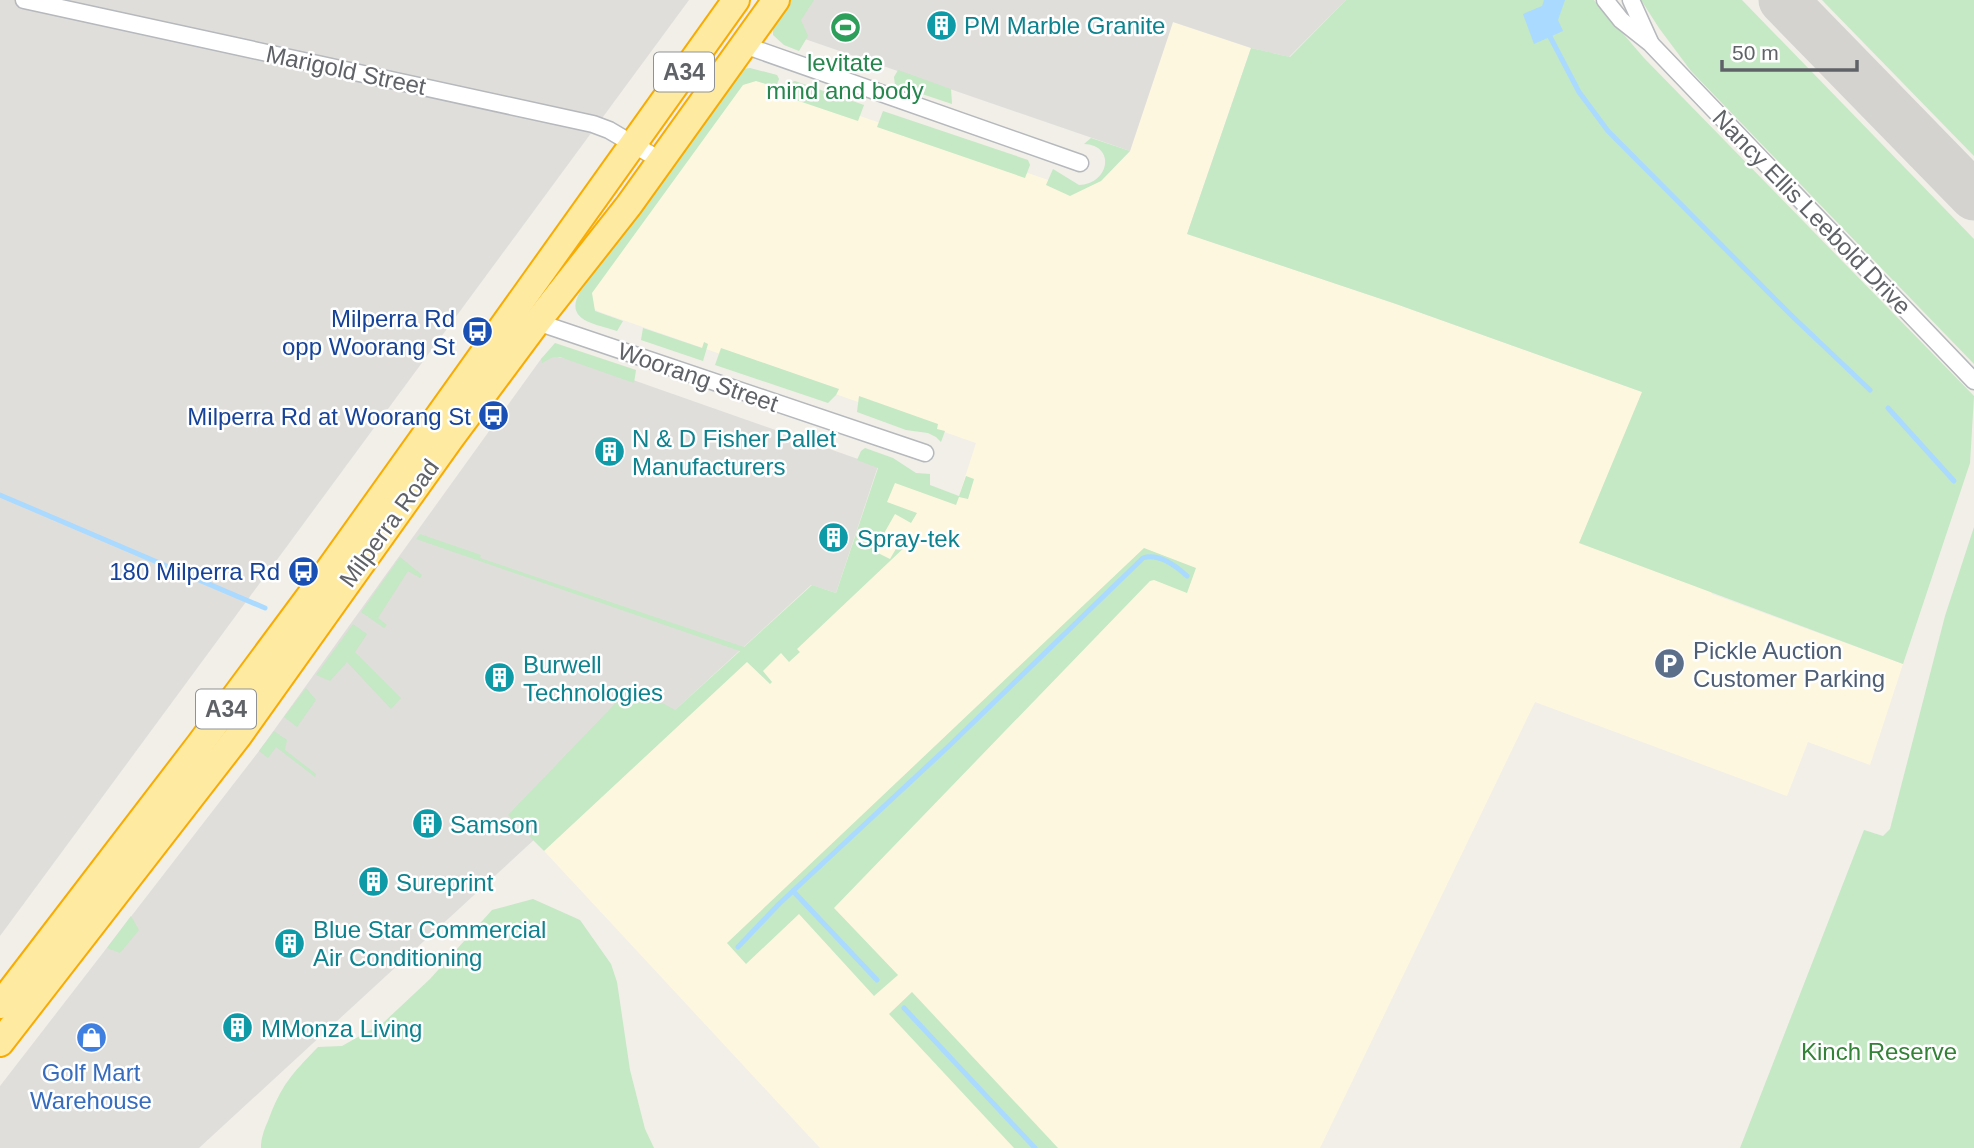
<svg xmlns="http://www.w3.org/2000/svg" width="1974" height="1148" viewBox="0 0 1974 1148" font-family="Helvetica,sans-serif">
	<style>
		.commercial { fill: #fef7e0 }
		.industrial { fill: #e0deda }
		.green { fill: #c5e8c5 }
		.water { fill: #aadaff }
		.lines { fill: none; stroke-linecap: round; stroke-linejoin: round }
		.stream { stroke: #aadaff; stroke-width: 5 }
		.taxiway { stroke: #d4d3d0; stroke-width: 49 }
		.minor-casing { stroke: #b5b8bc; stroke-width: 19 }
		.trunk-casing { stroke: #f9ab00; stroke-width: 30 }
		.minor { stroke: #fff; stroke-width: 16 }
		.trunk { stroke: #feeaa1; stroke-width: 26 }
		.labels { text-anchor: middle; dominant-baseline: central; stroke-width: 5; stroke-linejoin: round; paint-order: stroke }
		.shield { fill: #fff; stroke: #8f9295; stroke-width: 2 }
		.shield-label { font-size: 23px; font-weight: bold; fill: #5f6368 }
		.culture-label { font-size: 24px; fill: #0d838f; stroke: #fff; text-anchor: start }
		.leisure-label { font-size: 24px; fill: #27864d; stroke: #fff }
		.street-label { font-size: 24px; fill: #5f6368; stroke: #fff }
		.transit-label { font-size: 24px; fill: #164399; stroke: #fff; text-anchor: end }
		.service-label { font-size: 24px; fill: #4e5e75; stroke: #fff; text-anchor: start }
		.park-label { font-size: 24px; fill: #348238; stroke: #fff }
		.shop-label { font-size: 24px; fill: #366cbe; stroke: #fff }
	</style>
	<rect width="100%" height="100%" fill="#f1efe8"/>
	<!-- commercial -->
	<path class="commercial" d="M 1173,22 L 1251,48 L 1187,234 L 1396,304 L 1642,392 L 1712,594 L 1903,664 L 1870,765 L 1808,742 L 1787,796 L 1535,702 L 1320,1148 L 820,1148 L 534,840 L 812,585 L 836,593 L 879,467 L 959,496 L 976,443 L 600,312 L 594,309 L 590,295 L 737,87 L 748,78 L 1072,188 L 1071,194 L 1101,181 L 1130,151 Z"/>
	<!-- industrial -->
	<g class="industrial">
		<path d="M 0,0 L 689,0 L 0,936 Z"/>
		<path d="M 799,0 L 1346,0 L 1289,57 L 1251,48 L 1173,22 L 1130,151 L 802,38 Z"/>
		<path d="M 547,355 L 579,361 L 878,466 L 836,593 L 811,585 L 199,1148 L 0,1148 L 0,1086 L 259,751 L 541,359 Z"/>
	</g>
	<!-- green -->
	<g class="green">
		<path d="M 788,0 L 814,0 L 801,20 L 808,36 L 799,51 L 784,45 L 773,35 L 773,26 Z"/>
		<path d="M 1346,0 L 1594,0 L 1644,58 L 1974,396 L 1970,463 L 1903,664 L 1579,543 L 1642,392 L 1396,304 L 1187,234 L 1251,48 L 1290,57 Z"/>
		<path d="M 1641,0 L 1742,0 L 1974,239 L 1974,364 L 1691,71 L 1659,28 Z"/>
		<path d="M 1822,0 L 1974,0 L 1974,156 Z"/>
		<path d="M 750,68 L 777,75 L 779,79 L 776,87 L 756,81 L 743,85 L 592,293 L 595,311 L 623,321 L 617,331 C 597,324 563,321 580,292 L 735,76 L 742,69 Z"/>
		<path d="M 898,70 L 951,89 L 952,104 L 895,85 L 894,77 Z"/>
		<path d="M 795,81 L 864,105 L 858,121 L 790,98 L 791,94 L 787,92 L 791,82 Z"/>
		<path d="M 883,111 L 1028,160 L 1030,165 L 1025,178 L 877,127 Z"/>
		<path d="M 1091,138 L 1130,151 L 1101,181 L 1070,196 L 1046,185 L 1053,169 L 1079,185 C 1110,184 1116,145 1084,144 Z"/>
		<path d="M 643,328 L 702,348 L 704,342 L 708,344 L 703,361 L 641,340 Z"/>
		<path d="M 555,343 L 636,370 L 634,383 L 560,357 L 553,357 L 542,363 L 541,359 Z"/>
		<path d="M 721,348 L 839,389 L 836,395 L 828,403 L 715,365 Z"/>
		<path d="M 859,396 L 938,424 L 937,429 L 945,431 L 941,442 L 936,437 L 928,433 L 906,430 L 857,412 Z"/>
		<path d="M 865,448 L 893,458 L 916,473 L 930,474 L 930,485 L 959,496 L 966,476 L 974,479 L 968,499 L 959,497 L 956,505 L 895,483 L 887,502 L 917,513 L 911,523 L 895,514 L 874,551 L 890,559 L 901,540 L 908,544 L 797,649 L 800,652 L 789,662 L 781,653 L 763,671 L 772,682 L 770,684 L 747,662 L 544,851 L 508,815 L 632,686 L 675,710 L 740,651 L 416,539 L 420,534 L 481,555 L 480,558 L 744,647 L 812,585 L 836,593 L 878,468 L 857,460 L 861,451 Z"/>
		<path d="M 1974,527 L 1974,1148 L 1740,1148 L 1864,830 L 1883,836 L 1890,829 L 1945,616 Z"/>
		<path d="M 1144,548 L 1196,568 L 1187,593 L 1154,580 L 1150,581 L 834,908 L 898,975 L 874,996 L 799,914 L 746,964 L 727,943 Z"/>
		<path d="M 400,557 L 422,575 L 420,578 L 408,571 L 378,618 L 387,625 L 384,628 L 361,612 Z"/>
		<path d="M 353,624 L 367,634 L 355,652 L 401,698 L 391,709 L 347,662 L 330,681 L 316,675 Z"/>
		<path d="M 306,688 L 316,700 L 297,727 L 284,717 Z"/>
		<path d="M 274,731 L 287,740 L 285,750 L 316,774 L 315,777 L 276,747 L 268,758 L 259,751 Z"/>
		<path d="M 533,899 L 580,920 L 611,964 L 617,982 L 630,1070 L 645,1129 L 654,1148 L 261,1148 C 261,1138 264,1130 268,1121 C 282,1084 291,1075 318,1047 L 342,1046 L 383,1023 L 430,979 L 492,910 Z"/>
		<path d="M 131,916 L 139,930 L 120,953 L 107,948 Z"/>
		<path d="M 912,992 L 1058,1148 L 1014,1148 L 889,1014 Z"/>
	</g>
	<!-- water -->
	<path class="water" d="M 1544,0 L 1565,0 L 1558,20 L 1563,31 L 1534,44 L 1523,14 L 1542,6 Z"/>
	<g class="lines">
		<!-- stream -->
		<g class="stream">
			<path d="M 1547,31 L 1579,92 L 1608,131 L 1792,316 L 1870,390"/>
			<path d="M 1888,408 L 1954,481"/>
			<path d="M 0,495 L 265,608"/>
			<path d="M 793,891 L 877,980"/>
			<path d="M 738,947 L 779,904 L 951,744 L 1143,558 C 1158,553 1176,566 1187,576"/>
			<path d="M 904,1008 L 1035,1148"/>
		</g>
		<!-- taxiway -->
		<path class="taxiway" d="M 1783,0 L 1974,196"/>
		<defs>
			<g id="minor">
				<path d="M 24,0 L 593,124 L 609,130 L 660,160"/>
				<path d="M 1605,0 L 1621,20 L 1650,43 L 1974,381"/>
				<path d="M 1631,0 L 1650,42"/>
				<path d="M 744,45 L 1080,163"/>
				<path d="M 531,320 L 925,453"/>
			</g>
			<g id="trunk">
				<path d="M 0,1005 L 200,744 L 321,581 L 736,0"/>
				<path d="M 0,1043 L 239,735 L 450,439 L 537,322 L 629,205 L 776,0"/>
			</g>
		</defs>
		<!-- minor casing -->
		<use href="#minor" class="minor-casing"/>
		<!-- trunk casing -->
		<use href="#trunk" class="trunk-casing"/>
		<!-- minor -->
		<use href="#minor" class="minor"/>
		<!-- trunk -->
		<use href="#trunk" class="trunk"/>
	</g>
	<!-- icons -->
	<defs>
		<symbol id="building-disc" viewBox="-11 -11 22 22"><circle r="9.5" fill="#0f9aa8" stroke="#fff"/><path d="M-4-6H4V6H1V3H-1V6H-4ZM-2.5-4.3h1.7v1.8h-1.7ZM.8-4.3h1.7v1.8H.8ZM-2.5-1h1.7V.8h-1.7ZM.8-1h1.7V.8H.8Z" fill="#fff"/></symbol>
		<symbol id="stadium-disc" viewBox="-11 -11 22 22"><circle r="9.5" fill="#2e9e5b" stroke="#fff"/><path d="M0-5a6.5 5 0 1 0 0 10a6.5 5 0 1 0 0-10ZM-3.5-1.8h7v3.6h-7Z" fill="#fff"/></symbol>
		<symbol id="bus-disc" viewBox="-11 -11 22 22"><circle r="9.5" fill="#1a4fb4" stroke="#fff"/><path d="M-5-6H5V4H4V6H2V4H-2V6H-4V4H-5ZM-3.5-4V0h7V-4ZM-3.5 1.2v1.5H-2V1.2ZM2 1.2v1.5H3.5V1.2Z" fill="#fff"/></symbol>
		<symbol id="parking-disc" viewBox="-11 -11 22 22"><circle r="9.5" fill="#5c6f8a" stroke="#fff"/><path d="M-3.5-5.5H1a3.5 3.5 0 0 1 0 7H-1V5.5H-3.5ZM-1-3.4V-.6H.8a1.4 1.4 0 0 0 0-2.8Z" fill="#fff"/></symbol>
		<symbol id="shop-disc" viewBox="-11 -11 22 22"><circle r="9.5" fill="#3f7fe0" stroke="#fff"/><path d="M-5-2.5h2.3a2.7 3.5 0 0 1 5.4 0H5L5.5 6h-11ZM-1.5-2.5h3a1.5 2.3 0 0 0-3 0Z" fill="#fff"/></symbol>
	</defs>
	<g fill-rule="evenodd">
		<use href="#building-disc" x="924" y="8" width="35" height="35"/>
		<use href="#stadium-disc" x="828" y="10" width="35" height="35"/>
		<use href="#bus-disc" x="460" y="314" width="35" height="35"/>
		<use href="#bus-disc" x="476" y="398" width="35" height="35"/>
		<use href="#building-disc" x="592" y="434" width="35" height="35"/>
		<use href="#building-disc" x="816" y="520" width="35" height="35"/>
		<use href="#bus-disc" x="286" y="554" width="35" height="35"/>
		<use href="#parking-disc" x="1652" y="646" width="35" height="35"/>
		<use href="#building-disc" x="482" y="660" width="35" height="35"/>
		<use href="#building-disc" x="410" y="806" width="35" height="35"/>
		<use href="#building-disc" x="356" y="864" width="35" height="35"/>
		<use href="#building-disc" x="272" y="926" width="35" height="35"/>
		<use href="#building-disc" x="220" y="1010" width="35" height="35"/>
		<use href="#shop-disc" x="74" y="1020" width="35" height="35"/>
	</g>
	<g class="labels">
		<!-- shield labels -->
		<g class="shield">
			<rect x="654" y="52.5" width="60" height="39" rx="5"/>
			<rect x="196" y="689.5" width="60" height="39" rx="5"/>
		</g>
		<g class="shield-label">
			<text x="684" y="72">A34</text>
			<text x="226" y="709">A34</text>
		</g>
		<!-- culture labels -->
		<g class="culture-label">
			<text x="964" y="25">PM Marble Granite</text>
			<text x="632" y="438">N &amp; D Fisher Pallet<tspan x="632" dy="28">Manufacturers</tspan></text>
			<text x="857" y="538">Spray-tek</text>
			<text x="523" y="664">Burwell<tspan x="523" dy="28">Technologies</tspan></text>
			<text x="450" y="824">Samson</text>
			<text x="396" y="882">Sureprint</text>
			<text x="313" y="929">Blue Star Commercial<tspan x="313" dy="28">Air Conditioning</tspan></text>
			<text x="261" y="1028">MMonza Living</text>
		</g>
		<!-- leisure labels -->
		<g class="leisure-label">
			<text x="845" y="62">levitate<tspan x="845" dy="28">mind and body</tspan></text>
		</g>
		<!-- street labels -->
		<g class="street-label">
			<text transform="translate(346 70) rotate(12)">Marigold Street</text>
			<text transform="translate(1812 212) rotate(46)">Nancy Ellis Leebold Drive</text>
			<text transform="translate(698 377) rotate(19)">Woorang Street</text>
			<text transform="translate(389 523) rotate(-54)">Milperra Road</text>
		</g>
		<!-- transit labels -->
		<g class="transit-label">
			<text x="455" y="318">Milperra Rd<tspan x="455" dy="28">opp Woorang St</tspan></text>
			<text x="471" y="416">Milperra Rd at Woorang St</text>
			<text x="280" y="571">180 Milperra Rd</text>
		</g>
		<!-- service labels -->
		<g class="service-label">
			<text x="1693" y="650">Pickle Auction<tspan x="1693" dy="28">Customer Parking</tspan></text>
		</g>
		<!-- park labels -->
		<g class="park-label">
			<text x="1879" y="1051">Kinch Reserve</text>
		</g>
		<!-- shop labels -->
		<g class="shop-label">
			<text x="91" y="1072">Golf Mart<tspan x="91" dy="28">Warehouse</tspan></text>
		</g>
	</g>
	<!-- scale -->
	<path d="M1722 60v10h135v-10" fill="none" stroke="#5f6368" stroke-width="3.5"/>
	<text x="1732" y="60" font-size="21" fill="#5f6368" stroke="#ffffff" stroke-width="5" paint-order="stroke">50 m</text>
</svg>
